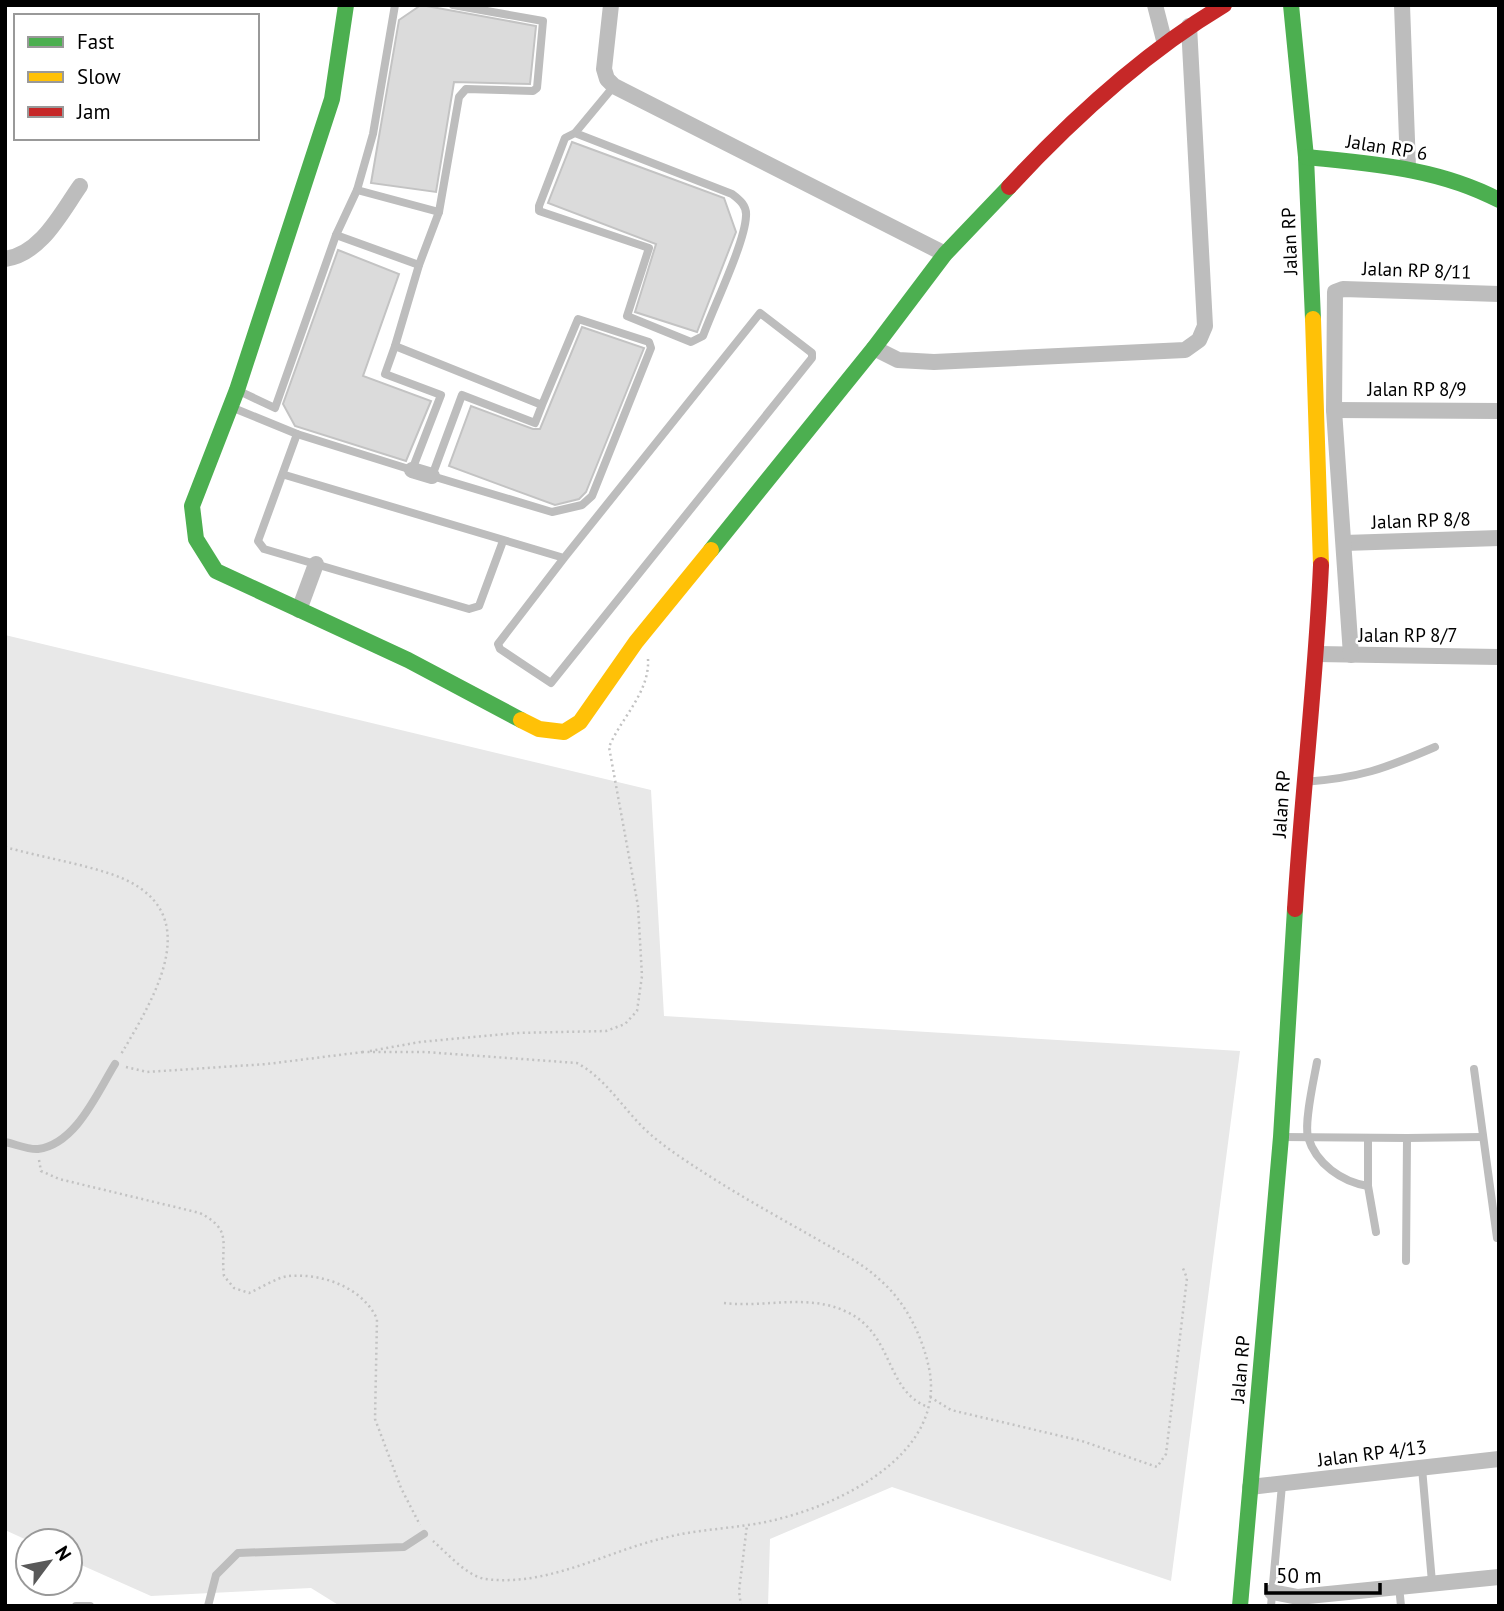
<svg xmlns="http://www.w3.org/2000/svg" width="1504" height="1611" viewBox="0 0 1504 1611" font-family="'PT Sans',sans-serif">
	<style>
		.green { fill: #e8e8e8 }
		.building { fill: #dbdbdb; stroke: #c3c3c3; stroke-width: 2 }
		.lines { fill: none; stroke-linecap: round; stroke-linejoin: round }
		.path { stroke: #c2c2c2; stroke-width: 2.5; stroke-dasharray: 2 3.5; stroke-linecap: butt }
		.lane { stroke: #bdbdbd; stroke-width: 8 }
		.street { stroke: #bdbdbd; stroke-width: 16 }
		.fast { stroke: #4caf50; stroke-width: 16 }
		.slow { stroke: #ffc107; stroke-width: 16 }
		.jam { stroke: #c62828; stroke-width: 16 }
		.labels { text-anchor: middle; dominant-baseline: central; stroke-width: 5; stroke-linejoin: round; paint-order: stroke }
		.street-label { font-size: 19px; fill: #000; stroke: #fff }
	</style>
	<rect width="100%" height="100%" fill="#fff"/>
	<!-- green -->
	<path class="green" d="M 5,635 L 651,790 L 664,1016 L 1240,1051 L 1171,1581 L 892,1487 L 770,1539 L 768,1606 L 340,1606 L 311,1588 L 151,1596 L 70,1560 L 70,1541 L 29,1541 L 5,1530 Z"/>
	<!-- building -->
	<g class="building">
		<path d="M 421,5 L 536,26 L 530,84 L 454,82 L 436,192 L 371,183 L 399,20 Z"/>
		<path d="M 572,142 L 724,198 L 736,232 L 697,332 L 635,312 L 656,244 L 548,203 Z"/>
		<path d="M 338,250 L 399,274 L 363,376 L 431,401 L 406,461 L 295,426 L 283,404 Z"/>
		<path d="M 582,327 L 644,348 L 586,492 L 579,499 L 555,505 L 449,466 L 471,406 L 533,429 L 540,429 Z"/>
	</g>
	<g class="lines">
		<!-- path -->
		<g class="path">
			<path d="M 5,847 C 41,857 79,863 114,875 C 210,910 155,996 120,1056"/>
			<path d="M 370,1051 L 420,1042 L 516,1033 L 606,1031 L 625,1024 L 637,1011 L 642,976 L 638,906 L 609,747 C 621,718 650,692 648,659"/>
			<path d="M 362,1052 L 425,1052 L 577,1063 C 608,1080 624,1111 650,1134 C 666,1148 686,1161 703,1172 C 740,1196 778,1217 815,1238 C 837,1251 861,1262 879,1279 C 905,1301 922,1335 929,1368 C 948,1459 827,1512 755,1524 C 724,1529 694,1530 664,1538 C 605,1552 548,1587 485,1579 C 467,1576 447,1553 433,1541"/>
			<path d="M 126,1067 L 147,1072 L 267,1064 L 363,1052"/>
			<path d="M 39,1160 L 41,1171 L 59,1179 L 200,1213 C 234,1231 220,1243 224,1276 L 234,1288 L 249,1293 C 261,1288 277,1277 289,1276 C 323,1273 363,1288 377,1319 L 375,1419 L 401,1488 L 420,1525"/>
			<path d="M 724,1303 C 766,1308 808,1293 847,1312 C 894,1334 885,1391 928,1407"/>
			<path d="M 930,1397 L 951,1410 L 1082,1441 L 1157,1467 L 1166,1454 L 1187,1278 L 1182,1266"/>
			<path d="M 741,1606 L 739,1591 L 747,1525"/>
		</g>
		<!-- lane -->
		<g class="lane">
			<path d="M 453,5 L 543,21 L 537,88 L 533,91 L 466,89 L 459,97 L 439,212 L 419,265 L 395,346 L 542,405 L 578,319 L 649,342 L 651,348 L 592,496 L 582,505 L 552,512 L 432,476 L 462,395 L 535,423 L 542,405"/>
			<path d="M 575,133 L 732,194 C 740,200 747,206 746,216 C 745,243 713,308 703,336 L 691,342 L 627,316 L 649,248 L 539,211 L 539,206 L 565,138 L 575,133 L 614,86"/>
			<path d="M 357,190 L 373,134 L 395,5"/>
			<path d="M 336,235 L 419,265"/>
			<path d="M 239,391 L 275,408 L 336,235 L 357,190 L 439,212"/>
			<path d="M 231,407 L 297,434 L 412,470 L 441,395 L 385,374 L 395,346"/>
			<path d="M 297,434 L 258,541 L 264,549 L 469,609 L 479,606 L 503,541"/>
			<path d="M 285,475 L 564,558 L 498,644 L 500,649 L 551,683 L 812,358 L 812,353 L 760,313 L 564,558"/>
			<path d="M 1304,782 C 1359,778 1384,769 1435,747"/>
			<path d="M 1317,1062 C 1314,1079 1304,1122 1308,1137 C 1316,1164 1342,1182 1368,1186"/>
			<path d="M 1474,1069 L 1497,1238"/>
			<path d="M 1282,1137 L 1407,1138 L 1406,1261"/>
			<path d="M 1368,1138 L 1368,1186 L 1376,1232"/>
			<path d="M 1407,1138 L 1482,1137"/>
			<path d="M 5,1142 C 15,1144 29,1150 38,1149 C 76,1144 97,1093 115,1064"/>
			<path d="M 1422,1468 L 1432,1582"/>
			<path d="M 1399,1586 L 1401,1606"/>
			<path d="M 76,1606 L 90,1606"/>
			<path d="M 208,1606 L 216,1575 L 238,1553 L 404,1547 L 424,1534"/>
			<path d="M 1271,1606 L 1282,1485"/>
		</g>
		<!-- street -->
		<g class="street">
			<path d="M 611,5 L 604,69 L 607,79 L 614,86 L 945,254"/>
			<path d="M 1155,5 L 1165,44"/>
			<path d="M 1402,5 L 1408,167"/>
			<path d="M 5,259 C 41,254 61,213 80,186"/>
			<path d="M 874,348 L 898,360 L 934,362 L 1185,350 L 1199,340 L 1205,326 L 1189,26"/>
			<path d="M 1334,410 L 1499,411"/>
			<path d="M 412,470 L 432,476"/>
			<path d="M 1344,543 L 1499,538"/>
			<path d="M 299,610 L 316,564"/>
			<path d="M 1317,654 L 1499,657"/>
			<path d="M 1351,655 L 1334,410 L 1335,292 L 1343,289 L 1499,294"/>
			<path d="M 1250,1487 L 1499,1459"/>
			<path d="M 1272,1592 L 1298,1597 L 1499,1577"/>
		</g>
		<!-- fast -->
		<g class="fast">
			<path d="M 346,5 L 332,99 L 237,390 L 192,506 L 196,539 L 216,571 L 408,660 L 521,720"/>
			<path d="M 1291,5 L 1306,157 L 1313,319"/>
			<path d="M 1306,157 C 1373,164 1438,168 1499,200"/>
			<path d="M 711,550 L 874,348 L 945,254 L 1009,187"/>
			<path d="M 1240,1606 L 1281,1137 L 1295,909"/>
		</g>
		<!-- slow -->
		<g class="slow">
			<path d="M 1313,319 L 1321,565"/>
			<path d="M 521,720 L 539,729 L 564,732 L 580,722 L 636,642 L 711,550"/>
		</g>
		<!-- jam -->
		<g class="jam">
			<path d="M 1009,187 C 1072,119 1144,53 1224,5"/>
			<path d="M 1295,909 C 1302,794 1316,680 1321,565"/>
		</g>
	</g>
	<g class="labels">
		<!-- street labels -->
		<g class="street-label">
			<text transform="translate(1387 147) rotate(9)">Jalan RP 6</text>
			<text transform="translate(1289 241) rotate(-92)">Jalan RP</text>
			<text transform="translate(1417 270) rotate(2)">Jalan RP 8/11</text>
			<text x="1417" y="389">Jalan RP 8/9</text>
			<text transform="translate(1421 520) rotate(-2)">Jalan RP 8/8</text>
			<text x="1408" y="635">Jalan RP 8/7</text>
			<text transform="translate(1281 804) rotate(-86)">Jalan RP</text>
			<text transform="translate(1240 1369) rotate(-85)">Jalan RP</text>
			<text transform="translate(1372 1453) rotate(-7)">Jalan RP 4/13</text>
		</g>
	</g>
	<!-- border -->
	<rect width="1504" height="1611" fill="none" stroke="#000000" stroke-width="14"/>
	<!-- legend -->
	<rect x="14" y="14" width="245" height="126" fill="#ffffff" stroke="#999999" stroke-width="2"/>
	<rect x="28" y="37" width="35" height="10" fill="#4caf50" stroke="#999999" stroke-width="2"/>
	<text x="77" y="49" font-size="21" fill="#000000">Fast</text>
	<rect x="28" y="72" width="35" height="10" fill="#ffc107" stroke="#999999" stroke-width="2"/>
	<text x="77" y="84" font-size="21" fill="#000000">Slow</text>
	<rect x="28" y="107" width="35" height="10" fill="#c62828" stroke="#999999" stroke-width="2"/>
	<text x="77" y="119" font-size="21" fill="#000000">Jam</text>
	<!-- north arrow -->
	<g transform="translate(49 1562) rotate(58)"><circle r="33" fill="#ffffff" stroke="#999999" stroke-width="2"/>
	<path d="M0-5L12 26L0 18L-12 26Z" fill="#595959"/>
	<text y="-10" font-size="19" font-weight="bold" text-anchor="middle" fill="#000000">N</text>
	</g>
	<!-- scale -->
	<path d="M1266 1583v10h114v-10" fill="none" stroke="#000000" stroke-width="3.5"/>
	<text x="1276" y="1583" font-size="21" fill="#000000" stroke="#ffffff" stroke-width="5" paint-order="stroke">50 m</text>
</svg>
